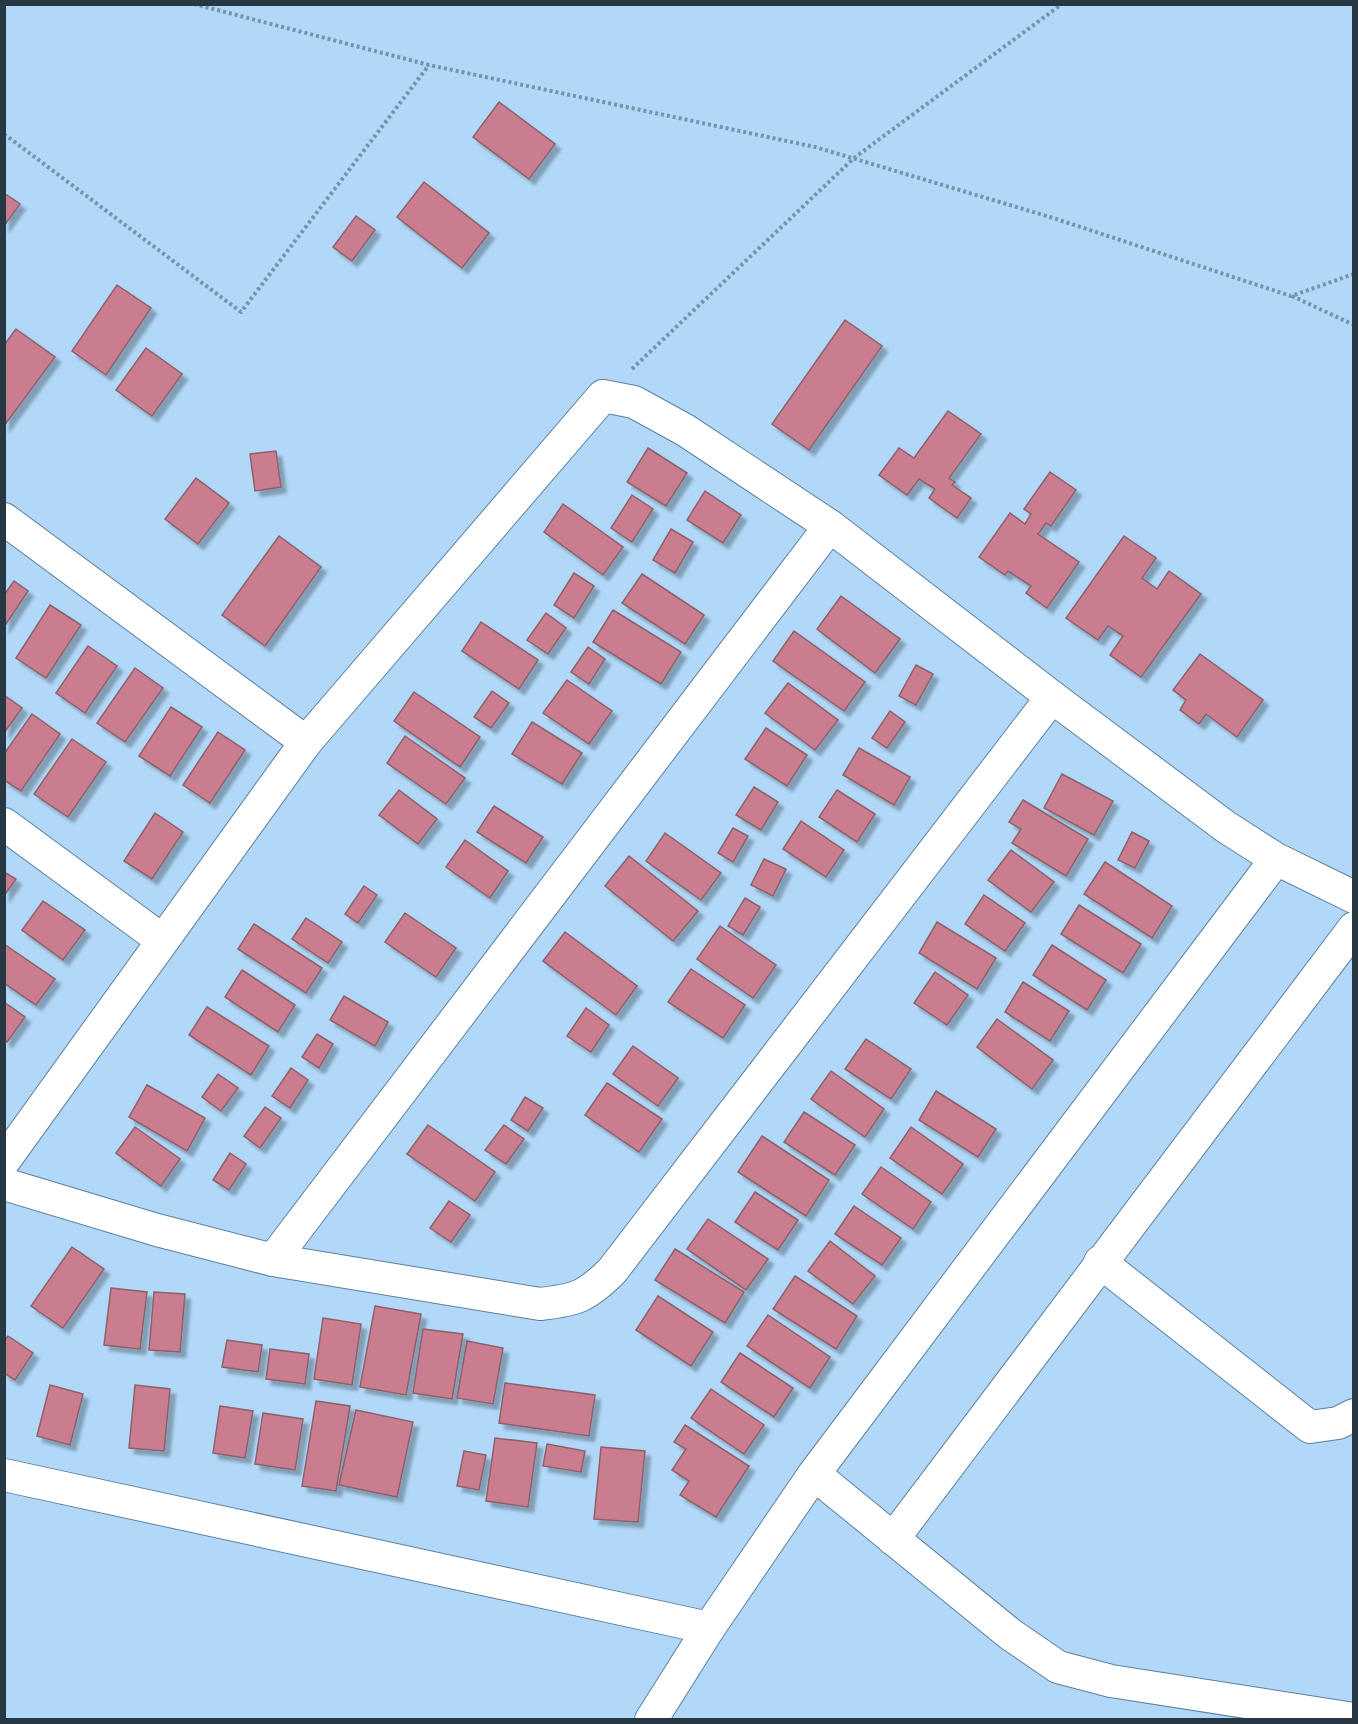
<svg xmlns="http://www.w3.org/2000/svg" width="1358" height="1724" viewBox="0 0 1358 1724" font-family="Arial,sans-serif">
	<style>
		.building { fill: #cb7d90; stroke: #8d606a; stroke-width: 1.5; filter: url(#shadow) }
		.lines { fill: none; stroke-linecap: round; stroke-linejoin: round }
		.minor-casing { stroke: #5c809e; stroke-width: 34 }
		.path { stroke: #7693aa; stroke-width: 4; stroke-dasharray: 3 3; stroke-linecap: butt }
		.minor { stroke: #fff; stroke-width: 32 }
	</style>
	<defs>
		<filter id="shadow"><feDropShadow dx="5.5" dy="5.5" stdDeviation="1.5" flood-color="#0004"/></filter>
	</defs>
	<rect width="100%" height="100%" fill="#b1d8f8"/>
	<!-- building -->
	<g class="building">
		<path d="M 499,102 L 555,144 L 529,179 L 473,137 Z"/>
		<path d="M 424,182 L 489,233 L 462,268 L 397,217 Z"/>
		<path d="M 4,193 L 20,204 L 4,226 Z"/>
		<path d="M 356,216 L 375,230 L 352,261 L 333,247 Z"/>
		<path d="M 117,285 L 151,308 L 106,375 L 72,351 Z"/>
		<path d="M 845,320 L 882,346 L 809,450 L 772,424 Z"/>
		<path d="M 16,329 L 55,357 L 4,426 L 4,345 Z"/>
		<path d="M 146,348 L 182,374 L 152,416 L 116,390 Z"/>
		<path d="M 948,411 L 981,434 L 949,478 L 955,482 L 952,485 L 971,498 L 957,518 L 929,498 L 935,489 L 919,479 L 907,495 L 879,475 L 899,448 L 914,458 Z"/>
		<path d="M 648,448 L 687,473 L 666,506 L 627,482 Z"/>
		<path d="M 276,451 L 281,487 L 255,491 L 250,454 Z"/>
		<path d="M 1050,472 L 1076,490 L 1051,526 L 1046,523 L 1038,534 L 1079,562 L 1047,608 L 1026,593 L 1031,586 L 1008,571 L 1005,575 L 979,557 L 1010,513 L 1025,524 L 1031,514 L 1024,509 Z"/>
		<path d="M 196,478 L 229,503 L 198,544 L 165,519 Z"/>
		<path d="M 705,491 L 741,515 L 723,543 L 687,520 Z"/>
		<path d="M 632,495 L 653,509 L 632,542 L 611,528 Z"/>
		<path d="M 563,504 L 623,547 L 603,575 L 544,532 Z"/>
		<path d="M 671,529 L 693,542 L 675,573 L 653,560 Z"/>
		<path d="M 279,536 L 321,567 L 265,646 L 222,615 Z"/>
		<path d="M 1124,536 L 1156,558 L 1142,578 L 1157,589 L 1169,571 L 1201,594 L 1141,677 L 1110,655 L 1123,636 L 1108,626 L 1098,640 L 1066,618 Z"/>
		<path d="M 574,573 L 594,586 L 574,618 L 554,605 Z"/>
		<path d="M 642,574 L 704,615 L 685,644 L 622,603 Z"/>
		<path d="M 14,581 L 28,591 L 4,627 L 4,595 Z"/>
		<path d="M 841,596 L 900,639 L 875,673 L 817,629 Z"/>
		<path d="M 50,605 L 81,625 L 46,678 L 16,658 Z"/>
		<path d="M 613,610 L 681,652 L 661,684 L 593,642 Z"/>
		<path d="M 546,613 L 566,628 L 548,654 L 527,640 Z"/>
		<path d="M 481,622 L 538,660 L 519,689 L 462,651 Z"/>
		<path d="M 794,631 L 865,682 L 844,711 L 773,661 Z"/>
		<path d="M 88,646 L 117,666 L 85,713 L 56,693 Z"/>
		<path d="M 588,647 L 605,659 L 589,684 L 571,672 Z"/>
		<path d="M 1200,654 L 1263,700 L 1237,737 L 1206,714 L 1199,724 L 1180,710 L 1186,700 L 1173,690 Z"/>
		<path d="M 916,665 L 933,674 L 916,705 L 899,696 Z"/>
		<path d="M 135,668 L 163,688 L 125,742 L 97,723 Z"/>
		<path d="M 567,680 L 612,711 L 589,744 L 543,713 Z"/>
		<path d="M 788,683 L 838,720 L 815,750 L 765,713 Z"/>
		<path d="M 492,691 L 509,703 L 491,728 L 474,717 Z"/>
		<path d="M 414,692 L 480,737 L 460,767 L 394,721 Z"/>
		<path d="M 4,695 L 22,708 L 4,733 Z"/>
		<path d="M 171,707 L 202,727 L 170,776 L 139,756 Z"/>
		<path d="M 890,711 L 905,722 L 887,748 L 872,738 Z"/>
		<path d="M 32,714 L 60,734 L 21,791 L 4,780 L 4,754 Z"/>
		<path d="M 532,722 L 582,753 L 562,784 L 512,754 Z"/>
		<path d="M 766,728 L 807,755 L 787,786 L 745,759 Z"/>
		<path d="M 218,732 L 245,750 L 210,803 L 183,785 Z"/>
		<path d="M 405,736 L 465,778 L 446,804 L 387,763 Z"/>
		<path d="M 72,739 L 106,762 L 68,817 L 34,794 Z"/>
		<path d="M 859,748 L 910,777 L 894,805 L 843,775 Z"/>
		<path d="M 1062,774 L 1113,801 L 1094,835 L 1044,808 Z"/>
		<path d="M 754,787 L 778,802 L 761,830 L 736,815 Z"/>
		<path d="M 399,790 L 437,819 L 418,844 L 379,815 Z"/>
		<path d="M 837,790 L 875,814 L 857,842 L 819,817 Z"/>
		<path d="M 1023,800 L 1088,839 L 1066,876 L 1012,843 L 1021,829 L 1009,822 Z"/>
		<path d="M 494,806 L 543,837 L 526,863 L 477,832 Z"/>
		<path d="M 155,813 L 183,832 L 152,879 L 124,861 Z"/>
		<path d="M 801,821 L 844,850 L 826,877 L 783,849 Z"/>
		<path d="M 733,828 L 748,836 L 733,862 L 718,853 Z"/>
		<path d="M 1132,832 L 1149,841 L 1135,868 L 1118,860 Z"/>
		<path d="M 665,833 L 721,873 L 701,900 L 646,861 Z"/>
		<path d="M 465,840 L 508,871 L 490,898 L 446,867 Z"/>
		<path d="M 1011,850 L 1054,882 L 1031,912 L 988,880 Z"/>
		<path d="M 629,856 L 698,911 L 673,941 L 605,886 Z"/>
		<path d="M 764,859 L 786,869 L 773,896 L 751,885 Z"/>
		<path d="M 1105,862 L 1172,906 L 1152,938 L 1084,894 Z"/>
		<path d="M 4,872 L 16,879 L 4,896 Z"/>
		<path d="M 364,886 L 377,895 L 358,923 L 345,914 Z"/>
		<path d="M 984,895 L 1025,923 L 1005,951 L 965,924 Z"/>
		<path d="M 745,898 L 760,907 L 743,935 L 728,926 Z"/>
		<path d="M 43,901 L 85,930 L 63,960 L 22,930 Z"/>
		<path d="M 1079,905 L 1141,944 L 1123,973 L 1061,934 Z"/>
		<path d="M 405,913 L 456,948 L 436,977 L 385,942 Z"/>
		<path d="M 306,918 L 342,942 L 328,963 L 292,939 Z"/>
		<path d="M 937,922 L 996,958 L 977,989 L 919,953 Z"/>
		<path d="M 254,924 L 322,968 L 306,993 L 238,949 Z"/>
		<path d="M 720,926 L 776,965 L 753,998 L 697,959 Z"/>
		<path d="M 565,932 L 637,986 L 616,1015 L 543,961 Z"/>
		<path d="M 4,944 L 55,979 L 36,1005 L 4,983 Z"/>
		<path d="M 1052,945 L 1106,980 L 1087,1010 L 1033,975 Z"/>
		<path d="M 691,969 L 745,1005 L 723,1038 L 668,1002 Z"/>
		<path d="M 242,970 L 295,1005 L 278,1032 L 225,997 Z"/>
		<path d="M 935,972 L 968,995 L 947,1025 L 914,1003 Z"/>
		<path d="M 1023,982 L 1069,1011 L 1050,1041 L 1005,1012 Z"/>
		<path d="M 344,996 L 388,1022 L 375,1046 L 330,1020 Z"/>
		<path d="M 4,1002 L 25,1017 L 7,1042 L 4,1040 Z"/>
		<path d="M 207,1007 L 269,1046 L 251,1075 L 189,1035 Z"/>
		<path d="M 586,1008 L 609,1025 L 591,1052 L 567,1036 Z"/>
		<path d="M 997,1019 L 1053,1060 L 1032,1089 L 977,1047 Z"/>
		<path d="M 317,1034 L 333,1044 L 319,1068 L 302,1057 Z"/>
		<path d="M 866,1039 L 911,1069 L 891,1099 L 845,1069 Z"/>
		<path d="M 633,1046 L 678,1078 L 658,1106 L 613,1074 Z"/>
		<path d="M 291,1068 L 308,1080 L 290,1108 L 272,1096 Z"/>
		<path d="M 831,1071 L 884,1109 L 865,1137 L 811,1099 Z"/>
		<path d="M 218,1074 L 238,1088 L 221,1111 L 202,1097 Z"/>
		<path d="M 607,1083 L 662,1119 L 639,1152 L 585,1115 Z"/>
		<path d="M 147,1085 L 205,1118 L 187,1151 L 129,1117 Z"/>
		<path d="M 936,1091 L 996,1129 L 978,1157 L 919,1120 Z"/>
		<path d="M 525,1097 L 543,1108 L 528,1131 L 511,1120 Z"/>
		<path d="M 265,1107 L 281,1118 L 260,1148 L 244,1136 Z"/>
		<path d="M 804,1112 L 855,1145 L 835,1175 L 784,1142 Z"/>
		<path d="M 428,1125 L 495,1172 L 475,1201 L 407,1154 Z"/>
		<path d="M 504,1125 L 524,1139 L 506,1164 L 485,1150 Z"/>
		<path d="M 135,1127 L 180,1159 L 161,1186 L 116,1153 Z"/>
		<path d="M 911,1127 L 963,1164 L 942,1194 L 890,1158 Z"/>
		<path d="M 762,1136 L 829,1180 L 806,1216 L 738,1172 Z"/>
		<path d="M 230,1153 L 246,1164 L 229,1190 L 213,1180 Z"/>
		<path d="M 881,1167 L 931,1202 L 913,1229 L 862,1194 Z"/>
		<path d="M 755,1192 L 798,1220 L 778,1250 L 735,1222 Z"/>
		<path d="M 449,1201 L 470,1215 L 451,1242 L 430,1228 Z"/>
		<path d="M 854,1206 L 901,1238 L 882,1265 L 835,1234 Z"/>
		<path d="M 708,1219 L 768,1259 L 746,1290 L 687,1249 Z"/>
		<path d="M 830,1241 L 875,1276 L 853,1304 L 808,1271 Z"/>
		<path d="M 72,1247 L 104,1269 L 63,1328 L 31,1306 Z"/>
		<path d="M 675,1249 L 744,1292 L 725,1323 L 655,1280 Z"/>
		<path d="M 795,1276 L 857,1316 L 836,1349 L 773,1309 Z"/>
		<path d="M 111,1288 L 147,1292 L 140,1349 L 104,1345 Z"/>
		<path d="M 154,1292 L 185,1294 L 180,1352 L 149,1350 Z"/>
		<path d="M 658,1296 L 713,1332 L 691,1366 L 636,1330 Z"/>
		<path d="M 375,1306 L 421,1314 L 406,1395 L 360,1387 Z"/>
		<path d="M 768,1315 L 830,1357 L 810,1388 L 747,1346 Z"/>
		<path d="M 323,1318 L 361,1324 L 352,1385 L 314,1379 Z"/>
		<path d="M 423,1329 L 463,1334 L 452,1399 L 413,1393 Z"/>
		<path d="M 8,1336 L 33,1353 L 15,1380 L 4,1373 L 4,1341 Z"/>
		<path d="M 227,1340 L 262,1345 L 258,1372 L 222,1367 Z"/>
		<path d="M 467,1341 L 503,1348 L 493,1404 L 457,1398 Z"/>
		<path d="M 270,1349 L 309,1354 L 305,1384 L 266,1379 Z"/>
		<path d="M 740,1353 L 793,1388 L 774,1417 L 721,1382 Z"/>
		<path d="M 505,1383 L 595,1395 L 589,1436 L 499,1423 Z"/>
		<path d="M 50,1385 L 83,1394 L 70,1445 L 37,1436 Z"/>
		<path d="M 135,1385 L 170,1389 L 164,1451 L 129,1448 Z"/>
		<path d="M 711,1389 L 764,1425 L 744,1454 L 691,1418 Z"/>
		<path d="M 316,1401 L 350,1406 L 336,1491 L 302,1486 Z"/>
		<path d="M 220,1406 L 253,1411 L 245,1458 L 213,1453 Z"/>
		<path d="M 356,1410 L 413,1422 L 397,1497 L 339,1485 Z"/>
		<path d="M 263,1413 L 303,1419 L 295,1470 L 255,1464 Z"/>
		<path d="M 685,1425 L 749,1466 L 716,1517 L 680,1495 L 689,1481 L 672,1470 L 686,1449 L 674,1442 Z"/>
		<path d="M 495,1438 L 537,1443 L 528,1507 L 486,1501 Z"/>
		<path d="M 547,1444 L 585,1451 L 581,1472 L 543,1466 Z"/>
		<path d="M 601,1447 L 645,1451 L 638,1522 L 594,1519 Z"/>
		<path d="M 464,1451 L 486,1455 L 479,1490 L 457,1486 Z"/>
	</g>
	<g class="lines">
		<defs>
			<g id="minor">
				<path d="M 4,519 L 306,742 L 603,396 L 634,402 L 685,430 L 830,526 L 1052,697 L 1226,827 L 1276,859 L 1354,897"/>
				<path d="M 4,824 L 162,940"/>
				<path d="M 4,1161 L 306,742"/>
				<path d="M 4,1184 L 157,1230 L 273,1260 L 540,1304 C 576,1300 586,1297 612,1271 L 1052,697"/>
				<path d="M 273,1260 L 830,526"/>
				<path d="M 1100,1262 L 1310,1427 L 1338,1423 L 1354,1415"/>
				<path d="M 814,1474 L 1010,1634 L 1058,1667 L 1111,1681 L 1354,1719"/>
				<path d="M 4,1475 L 709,1628"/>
				<path d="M 893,1539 L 1354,928"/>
				<path d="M 651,1720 L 709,1628 L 814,1474 L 1276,859"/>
			</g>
		</defs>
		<!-- minor casing -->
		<use href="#minor" class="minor-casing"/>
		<!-- path -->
		<g class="path">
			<path d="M 194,4 L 429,65 L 815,147 L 1050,217 L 1291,296 L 1354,274"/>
			<path d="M 4,134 L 241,312 L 429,65"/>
			<path d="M 1292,296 L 1354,325"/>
			<path d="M 632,369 L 854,158 L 1062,4"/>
		</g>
		<!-- minor -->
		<use href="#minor" class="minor"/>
	</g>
	<!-- border -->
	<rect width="1358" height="1724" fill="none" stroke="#283744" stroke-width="12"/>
</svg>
